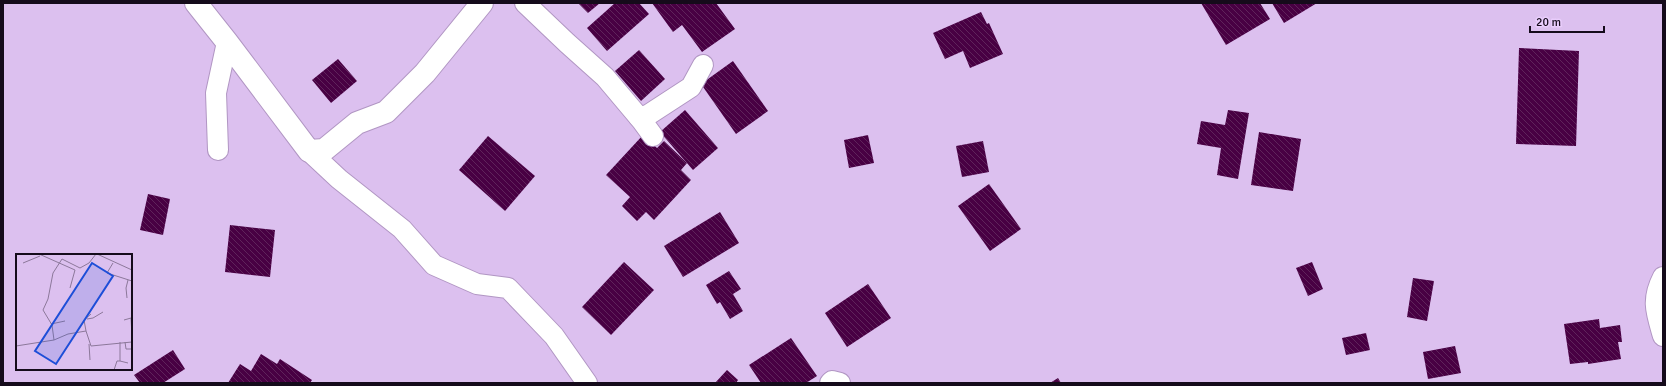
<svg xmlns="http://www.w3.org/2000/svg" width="1666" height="386" viewBox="0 0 1666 386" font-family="Signika,sans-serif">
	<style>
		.building { fill: url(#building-back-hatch) }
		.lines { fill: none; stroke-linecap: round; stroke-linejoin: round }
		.minor-casing { stroke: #b196c3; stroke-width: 22 }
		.tertiary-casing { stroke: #b196c3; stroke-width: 24 }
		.minor { stroke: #fff; stroke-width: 20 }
		.tertiary { stroke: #fff; stroke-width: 22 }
		.inset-road { fill: none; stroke: #8c789a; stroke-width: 1 }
		.view { fill: #1d4ed8; fill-opacity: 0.15; stroke: #1d4ed8; stroke-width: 2 }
		.inset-edge { fill: none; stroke: #150b1b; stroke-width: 2 }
	</style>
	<defs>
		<pattern id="building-back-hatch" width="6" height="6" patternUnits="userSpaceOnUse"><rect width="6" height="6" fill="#480043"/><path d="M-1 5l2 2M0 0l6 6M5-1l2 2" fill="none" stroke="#5f245b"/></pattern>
	</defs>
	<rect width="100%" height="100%" fill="#dcc0ef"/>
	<!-- building -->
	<g class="building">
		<path d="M 578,3 L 600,3 L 588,13 Z"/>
		<path d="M 615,3 L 639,3 L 649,14 L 607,51 L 587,28 Z"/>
		<path d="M 652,3 L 716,3 L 735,29 L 702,52 L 682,25 L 673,32 Z"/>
		<path d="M 1201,3 L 1260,3 L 1270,19 L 1226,45 Z"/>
		<path d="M 1272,3 L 1317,3 L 1284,23 Z"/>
		<path d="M 981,12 L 987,24 L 989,23 L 1003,54 L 970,68 L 963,51 L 945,59 L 933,33 Z"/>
		<path d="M 1519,48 L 1579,51 L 1576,146 L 1516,144 Z"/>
		<path d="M 639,50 L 665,79 L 641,101 L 615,71 Z"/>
		<path d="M 338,59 L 357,81 L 331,103 L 312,80 Z"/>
		<path d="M 733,61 L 768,111 L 736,134 L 701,84 Z"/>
		<path d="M 685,110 L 718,148 L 693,170 L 660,132 Z"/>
		<path d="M 1228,110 L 1249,113 L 1238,179 L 1217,175 L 1221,148 L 1197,144 L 1201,121 L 1225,125 Z"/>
		<path d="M 1259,132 L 1301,139 L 1293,191 L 1251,185 Z"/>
		<path d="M 643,135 L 657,148 L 664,141 L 687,163 L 681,170 L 691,180 L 654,220 L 646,212 L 637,221 L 622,206 L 630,197 L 606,175 Z"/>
		<path d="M 868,135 L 874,163 L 849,168 L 844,140 Z"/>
		<path d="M 488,136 L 535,176 L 505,211 L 459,170 Z"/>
		<path d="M 983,141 L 989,172 L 962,177 L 956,146 Z"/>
		<path d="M 989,184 L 1021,229 L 990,251 L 958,206 Z"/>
		<path d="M 148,194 L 170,199 L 163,235 L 140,230 Z"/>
		<path d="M 720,212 L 739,243 L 683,277 L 664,246 Z"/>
		<path d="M 230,225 L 275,230 L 270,277 L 225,272 Z"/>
		<path d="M 624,262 L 654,290 L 611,335 L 582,307 Z"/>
		<path d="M 1312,262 L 1323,289 L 1308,296 L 1296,268 Z"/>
		<path d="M 729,271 L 741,289 L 733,294 L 743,311 L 730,319 L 720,302 L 717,304 L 706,285 Z"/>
		<path d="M 1413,278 L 1434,281 L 1427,321 L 1407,317 Z"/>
		<path d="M 868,284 L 891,318 L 847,347 L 825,313 Z"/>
		<path d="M 1599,319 L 1600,328 L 1620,325 L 1622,342 L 1618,342 L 1621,359 L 1588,364 L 1588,362 L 1570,364 L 1564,324 Z"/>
		<path d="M 1366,333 L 1370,350 L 1346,355 L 1342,338 Z"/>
		<path d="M 791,338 L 817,376 L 806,383 L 761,383 L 749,365 Z"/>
		<path d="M 1455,346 L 1461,373 L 1428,379 L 1423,352 Z"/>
		<path d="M 173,350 L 185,369 L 163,383 L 140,383 L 134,375 Z"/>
		<path d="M 261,354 L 277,364 L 280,359 L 312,380 L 310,383 L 228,383 L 240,364 L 251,371 Z"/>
		<path d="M 727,370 L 738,380 L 736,383 L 715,383 Z"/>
		<path d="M 1058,378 L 1061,383 L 1050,383 Z"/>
	</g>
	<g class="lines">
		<defs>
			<g id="minor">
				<path d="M 525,3 L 567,43 L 605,77 L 642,121 L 653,136"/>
				<path d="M 639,117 L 648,115 L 691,87 L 703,65"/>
				<path d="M 218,150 L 216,93 L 227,42"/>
				<path d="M 309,151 L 339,179 L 402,229 L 434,265 L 477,284 L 508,288 L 554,336 L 587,383"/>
				<path d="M 1663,277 C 1651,300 1656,312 1663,336"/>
				<path d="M 830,383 L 832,381 L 840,383"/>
			</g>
			<path id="tertiary" d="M 196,3 L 227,42 L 309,151 L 324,150 L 357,123 L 386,112 L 425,73 L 482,3"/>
		</defs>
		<!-- minor casing -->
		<use href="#minor" class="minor-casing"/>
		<!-- tertiary casing -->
		<use href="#tertiary" class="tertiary-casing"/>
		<!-- minor -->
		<use href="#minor" class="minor"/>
		<!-- tertiary -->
		<use href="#tertiary" class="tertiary"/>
	</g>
	<!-- overview -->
	<g transform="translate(16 254)">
		<rect width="116" height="116" fill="#dcc0ef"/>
		<path class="inset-road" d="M 23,0 L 59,16 L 54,34M 81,0 L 116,16M 7,9 L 24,2M 97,9 L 91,19 L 116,27M 111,44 L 110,34 L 112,26M 71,65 L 77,64 L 87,58M 108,66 L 115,64 L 116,82M 35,70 L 49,67M 70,77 L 75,92 L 116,88M 38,86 L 52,80 L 70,77 L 68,66 L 75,60M 104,88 L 104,107 L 112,109M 109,88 L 110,95 L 116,95M 73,90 L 74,106M 0,92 L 38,86 L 36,71 L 27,56 L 32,45 L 37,19 L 46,5 L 64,14 L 73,9 L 80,0M 98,116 L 101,107 L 104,107"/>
		<path class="view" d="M 76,9 L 97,22 L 40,110 L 19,97 Z"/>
		<rect width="116" height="116" class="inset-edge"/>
	</g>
	<!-- border -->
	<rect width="1666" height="386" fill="none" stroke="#150b1b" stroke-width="8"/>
	<!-- scale -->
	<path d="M1530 26v6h74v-6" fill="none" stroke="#150b1b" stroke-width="2"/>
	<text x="1536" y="26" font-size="12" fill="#150b1b" stroke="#e9cdfc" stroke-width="3" paint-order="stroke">20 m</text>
</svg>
